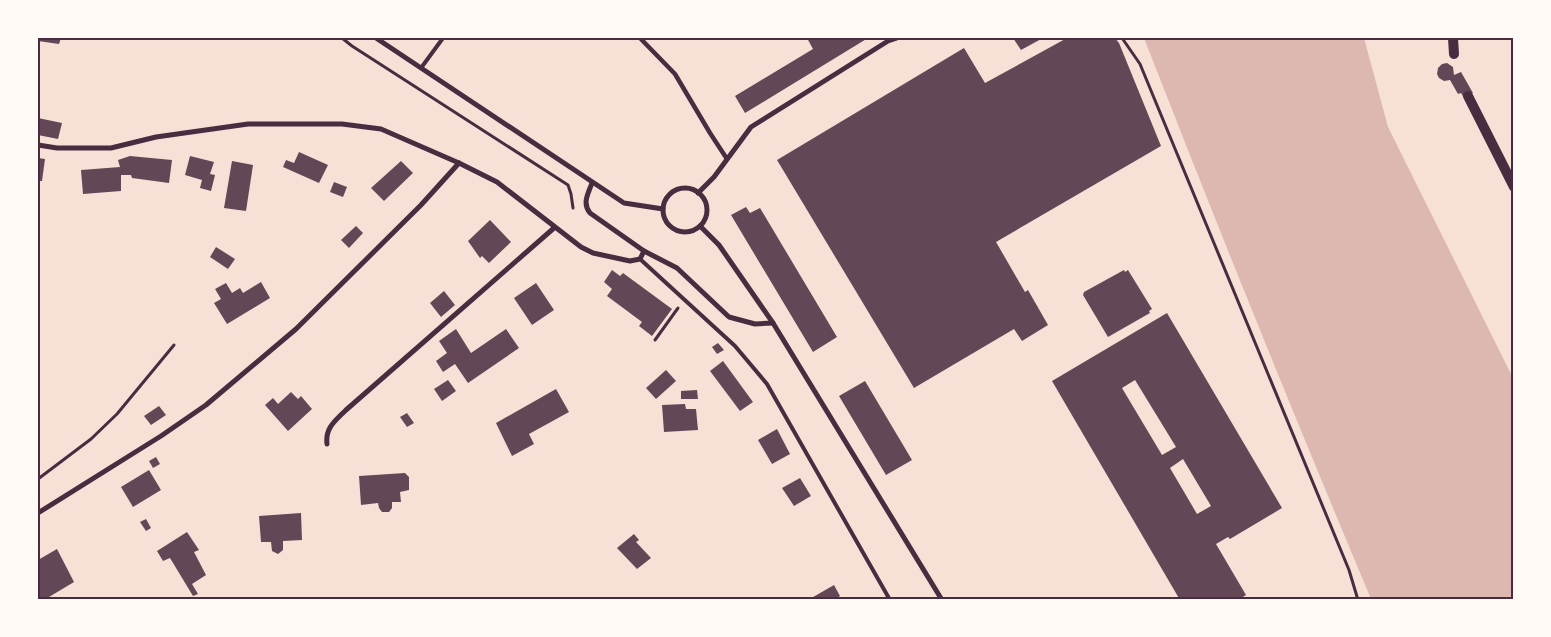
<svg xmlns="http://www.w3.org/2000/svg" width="1551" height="637" viewBox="0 0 1551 637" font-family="'Source Serif 4',serif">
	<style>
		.water { fill: #dcb8b0 }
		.building { fill: #644757; fill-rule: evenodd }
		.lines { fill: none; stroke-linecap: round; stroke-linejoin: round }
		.path { stroke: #4a2c40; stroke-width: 3 }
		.service { stroke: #4a2c40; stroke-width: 4 }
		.pedestrian { stroke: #4a2c40; stroke-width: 4.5 }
		.minor { stroke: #4a2c40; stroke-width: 5 }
		.secondary { stroke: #4a2c40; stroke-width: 10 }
		.neatline { fill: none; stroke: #4a2c40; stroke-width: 2 }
	</style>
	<rect width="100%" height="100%" fill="#f7e1d7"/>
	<!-- water -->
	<path class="water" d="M 1144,38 L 1364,38 L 1388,127 L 1513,378 L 1513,599 L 1371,599 C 1293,413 1217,226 1144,38 Z"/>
	<!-- building -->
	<g class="building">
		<path d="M 38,38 L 61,38 L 59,44 L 38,41 Z"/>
		<path d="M 807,38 L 868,38 L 745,113 L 735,96 L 813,49 Z"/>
		<path d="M 1013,38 L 1043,38 L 1021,50 Z"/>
		<path d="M 1067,38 L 1115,38 L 1119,43 L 1161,146 L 996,242 L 1025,292 L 1028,290 L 1048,325 L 1022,341 L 1014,329 L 914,388 L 777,160 L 964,48 L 985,83 Z"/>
		<path d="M 1447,63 L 1453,67 L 1454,75 L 1461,72 L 1473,93 L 1464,98 L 1461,93 L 1458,94 L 1450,80 L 1444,81 L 1439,78 L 1437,74 L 1438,68 L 1442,64 Z"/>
		<path d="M 38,118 L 62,123 L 58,139 L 38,135 Z"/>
		<path d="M 299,152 L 328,165 L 319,183 L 283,167 L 286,160 L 294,163 Z"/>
		<path d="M 130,156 L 172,160 L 169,183 L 132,178 L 131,175 L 121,175 L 121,191 L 83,194 L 81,170 L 120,167 L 118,160 Z"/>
		<path d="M 190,156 L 214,162 L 210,174 L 215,175 L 211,191 L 200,188 L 202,180 L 185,175 Z"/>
		<path d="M 38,158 L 45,159 L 42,181 L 38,181 Z"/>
		<path d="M 232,161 L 253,165 L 246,211 L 224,208 Z"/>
		<path d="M 401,161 L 413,173 L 384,201 L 371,188 Z"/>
		<path d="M 334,182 L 347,187 L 343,197 L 330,192 Z"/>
		<path d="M 746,207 L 750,213 L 760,208 L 837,337 L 813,352 L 731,215 Z"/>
		<path d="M 490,220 L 511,242 L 489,263 L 482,256 L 480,258 L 468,241 Z"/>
		<path d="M 356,226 L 363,233 L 349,248 L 341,240 Z"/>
		<path d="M 216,247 L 235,259 L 228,269 L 210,257 Z"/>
		<path d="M 612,270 L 620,276 L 623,273 L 672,309 L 652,336 L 639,326 L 642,322 L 607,296 L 612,289 L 604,282 Z"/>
		<path d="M 1124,270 L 1125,272 L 1128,270 L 1152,309 L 1149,311 L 1150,313 L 1108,337 L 1083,295 L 1084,292 Z"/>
		<path d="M 261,282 L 270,298 L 227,324 L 214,303 L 221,299 L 215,289 L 226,283 L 232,293 L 240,288 L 243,293 Z"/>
		<path d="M 536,283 L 554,310 L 532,325 L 514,298 Z"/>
		<path d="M 444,291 L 455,305 L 441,317 L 430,303 Z"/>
		<path d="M 1167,313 L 1282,508 L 1230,539 L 1228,537 L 1216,544 L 1246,595 L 1238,600 L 1180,600 L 1052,381 ZM 1135,380 L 1176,447 L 1162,455 L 1122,388 ZM 1183,459 L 1211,506 L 1197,514 L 1170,468 Z"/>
		<path d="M 456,329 L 471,353 L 506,329 L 519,348 L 468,383 L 455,364 L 443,372 L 436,361 L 447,353 L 439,341 Z"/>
		<path d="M 718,343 L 724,350 L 717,354 L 712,347 Z"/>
		<path d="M 723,361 L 753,402 L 740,411 L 710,371 Z"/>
		<path d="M 666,370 L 676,381 L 656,399 L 646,388 Z"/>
		<path d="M 448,380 L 456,391 L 442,401 L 434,389 Z"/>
		<path d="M 865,381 L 912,460 L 886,475 L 839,396 Z"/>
		<path d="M 556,389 L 569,412 L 529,434 L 534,444 L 512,456 L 496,423 Z"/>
		<path d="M 697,390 L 698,399 L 681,399 L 681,391 Z"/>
		<path d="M 291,392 L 298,399 L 301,396 L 312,409 L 288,431 L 265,405 L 273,398 L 278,404 Z"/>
		<path d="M 685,404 L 686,409 L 696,409 L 698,430 L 664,432 L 662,405 Z"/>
		<path d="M 159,406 L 166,415 L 151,425 L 144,416 Z"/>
		<path d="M 407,413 L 414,423 L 407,427 L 400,417 Z"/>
		<path d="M 777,429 L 790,454 L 772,464 L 758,440 Z"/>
		<path d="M 156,457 L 160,464 L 153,468 L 149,461 Z"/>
		<path d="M 149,470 L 161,490 L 133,507 L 121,487 Z"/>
		<path d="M 405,473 L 409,477 L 409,490 L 400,492 L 401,502 L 392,502 L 392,508 L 389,512 L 382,512 L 379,508 L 378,503 L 361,505 L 359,476 Z"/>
		<path d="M 800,478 L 811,496 L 794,506 L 782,488 Z"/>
		<path d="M 301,513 L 302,540 L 283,541 L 283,550 L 278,554 L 272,551 L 271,542 L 261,542 L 259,516 Z"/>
		<path d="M 146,519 L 151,528 L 146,531 L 140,522 Z"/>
		<path d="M 187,532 L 199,550 L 194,552 L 206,575 L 192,584 L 198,594 L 193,596 L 170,558 L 163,561 L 157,551 Z"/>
		<path d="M 634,534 L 639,540 L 636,542 L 651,558 L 637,569 L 617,548 Z"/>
		<path d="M 57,549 L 74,582 L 44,600 L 38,600 L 38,560 Z"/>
		<path d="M 834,585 L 840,596 L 837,598 L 838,600 L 808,600 Z"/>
	</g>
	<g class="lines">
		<!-- path -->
		<g class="path">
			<path d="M 342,38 L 352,46 L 568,185 L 571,194 L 573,208"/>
			<path d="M 1122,38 L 1140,64 L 1349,570 L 1358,600"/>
			<path d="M 655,340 L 678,308"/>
			<path d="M 38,479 L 91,439 L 117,414 L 174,345"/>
		</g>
		<!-- service -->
		<g class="service">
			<path d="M 421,68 L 443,38"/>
			<path d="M 640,259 L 735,346 L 767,384 L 890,600"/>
		</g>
		<!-- pedestrian -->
		<path class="pedestrian" d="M 640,38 L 675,74 L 710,133 L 727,159"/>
		<!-- minor -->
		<g class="minor">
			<path d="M 376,38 L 624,203 L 663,209"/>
			<path d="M 38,145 L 57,148 L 111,148 L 156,137 L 248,124 L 342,124 L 381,129 L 459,163 L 497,182 L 581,247 L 593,253 L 630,261 L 640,259 L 644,251"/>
			<path d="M 592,183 C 588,194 582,203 590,213 L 644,251 L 677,268 L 729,317 L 755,324 L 773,323"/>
			<circle cx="685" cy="210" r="22"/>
			<path d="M 698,193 L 714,177 L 751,127 L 888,41 L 897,38"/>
			<path d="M 700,226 L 719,245 L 773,323 L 942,600"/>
			<path d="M 327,444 C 325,428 335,421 346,410 L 554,228"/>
			<path d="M 38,513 L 161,436 L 206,405 L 296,329 L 421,205 L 459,163"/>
		</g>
		<!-- secondary -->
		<g class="secondary">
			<path d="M 1453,38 L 1454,54"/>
			<path d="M 1468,96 L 1514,187"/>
		</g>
	</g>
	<!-- border -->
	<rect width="1551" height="637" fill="none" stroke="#fffaf5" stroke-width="78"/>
	<rect x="39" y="39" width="1473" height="559" class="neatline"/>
</svg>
